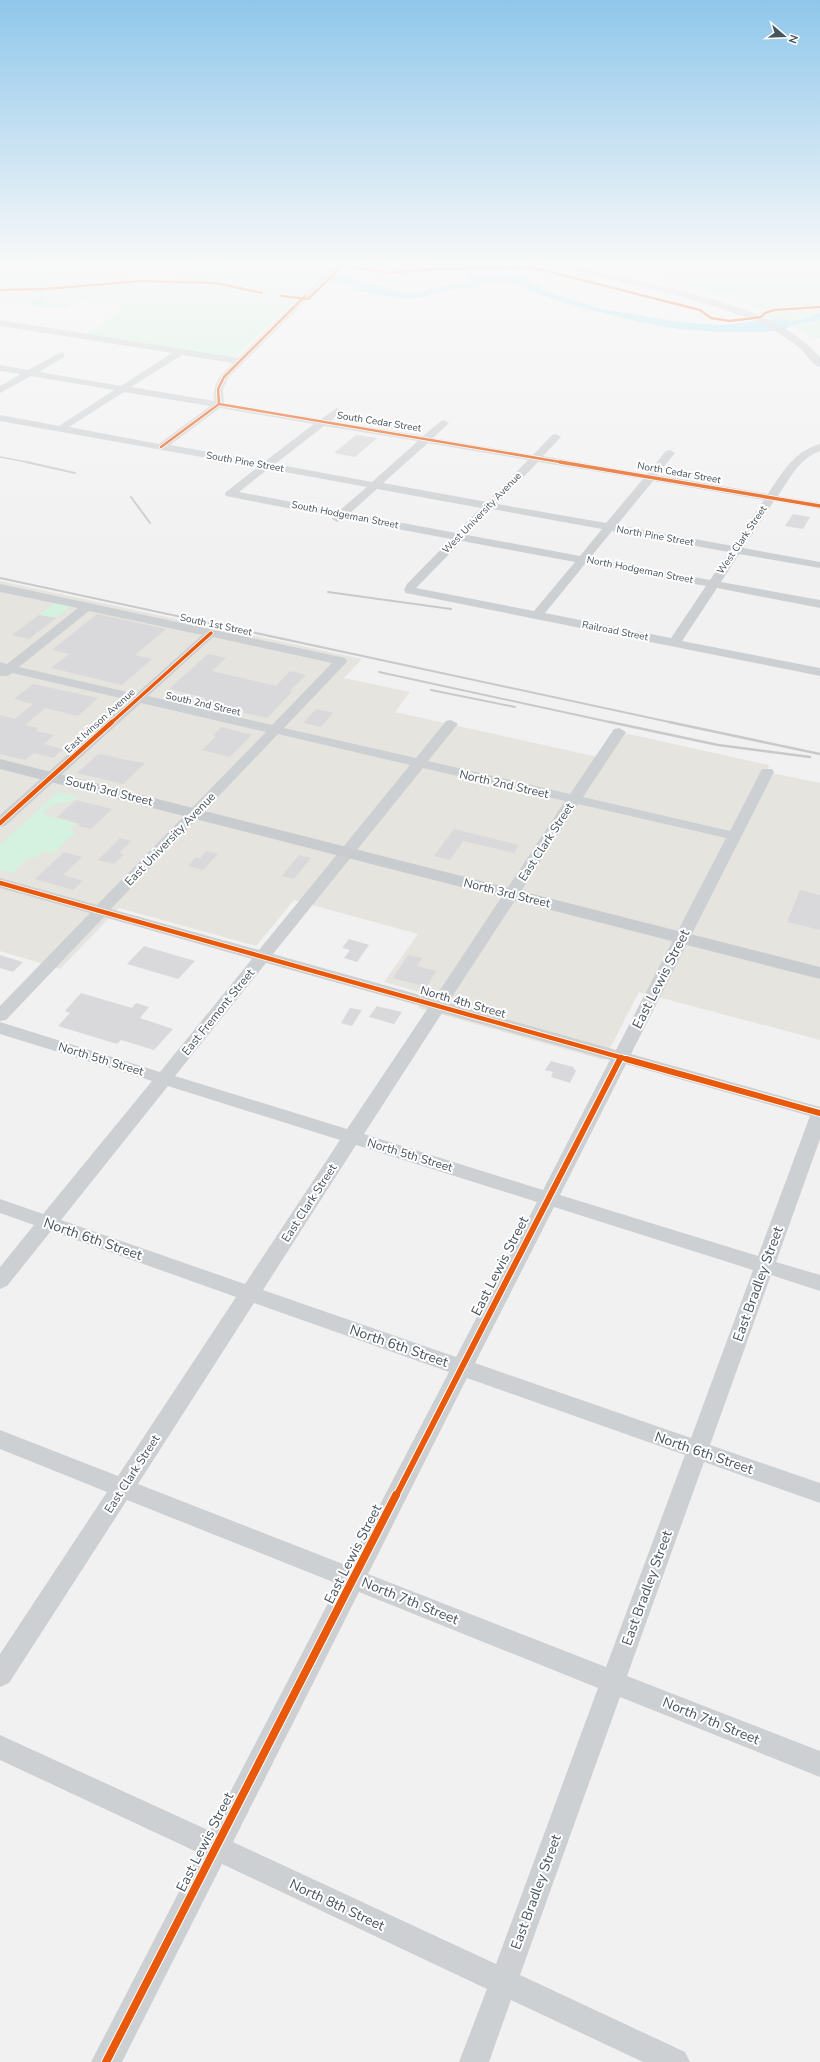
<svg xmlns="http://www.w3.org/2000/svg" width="820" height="2062" viewBox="0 0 820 2062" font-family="'Nunito Sans',sans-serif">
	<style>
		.commercial { fill: #e6e4df }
		.green { fill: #d5f1df }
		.water { fill: #a9e3f0 }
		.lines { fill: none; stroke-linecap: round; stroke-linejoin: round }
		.stream { stroke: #a9e3f0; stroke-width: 2 }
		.building { fill: #d9d9db }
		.minor { fill: #cdd0d2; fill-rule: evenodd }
		.major { fill: #c8cccf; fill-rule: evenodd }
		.rail-far2 { stroke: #c7c9cb; stroke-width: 1.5 }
		.rail-far1 { stroke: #c7c9cb; stroke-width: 2 }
		.rail { stroke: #c7c9cb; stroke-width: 2.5 }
		.cycleway-far4-casing { stroke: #fff; stroke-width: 4 }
		.cycleway-far3-casing { stroke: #fff; stroke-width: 5 }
		.cycleway-far2-casing { stroke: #fff; stroke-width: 6 }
		.cycleway-far1-casing { stroke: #fff; stroke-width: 8 }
		.cycleway-casing { stroke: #fff; stroke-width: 10 }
		.cycleway-far4 { stroke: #e8590c; stroke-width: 2.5 }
		.cycleway-far3 { stroke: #e8590c; stroke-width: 3.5 }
		.cycleway-far2 { stroke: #e8590c; stroke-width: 4.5 }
		.cycleway-far1 { stroke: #e8590c; stroke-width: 6 }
		.cycleway { stroke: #e8590c; stroke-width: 8 }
		.labels { text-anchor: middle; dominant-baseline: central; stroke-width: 4; stroke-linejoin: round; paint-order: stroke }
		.far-street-label { font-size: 10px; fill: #47545e; stroke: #fff }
		.street-label { font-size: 12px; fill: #47545e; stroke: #fff }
		.near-street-label { font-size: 14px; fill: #47545e; stroke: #fff }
	</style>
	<rect width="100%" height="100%" fill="#f2f1f1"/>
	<!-- commercial -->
	<path class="commercial" d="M 0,581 L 362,659 L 344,678 L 410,692 L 395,712 L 602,758 L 619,732 L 769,765 L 767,772 L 820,783 L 820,1040 L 639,992 L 604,1060 L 418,1008 L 427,994 L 384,982 L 418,934 L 294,900 L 256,946 L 119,908 L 60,969 L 0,951 Z"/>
	<!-- green -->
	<g class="green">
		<path d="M 0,262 L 291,262 L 331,266 L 235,358 L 86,334 L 108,320 L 125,307 L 81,300 L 64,310 L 0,302 Z"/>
		<path d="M 583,262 L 820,262 L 820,339 C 804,338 793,322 777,319 C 771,317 765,318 759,315 L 762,309 C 704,288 643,276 583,262 Z"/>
		<path d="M 55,603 L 71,606 L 56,618 L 39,615 Z"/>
		<path d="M 58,792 L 78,797 C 65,807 58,796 42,814 L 77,824 L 70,830 L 76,832 L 54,853 L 44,851 L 35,858 L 29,857 L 12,873 L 0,870 L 0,845 Z"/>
	</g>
	<!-- water -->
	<g class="water">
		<path d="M 89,262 L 127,262 L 80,270 L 34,272 L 0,280 L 0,274 L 45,265 Z"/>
		<path d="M 177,262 L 195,262 L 220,269 L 257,273 L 284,271 L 309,271 L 343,276 L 399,291 L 413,293 L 430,290 L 440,286 L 470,282 L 466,276 L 473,273 L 516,274 L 522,274 L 532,282 L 557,295 L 603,309 L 679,322 L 720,325 L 770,320 L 784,319 L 792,322 L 820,313 L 820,320 L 790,326 L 786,329 L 763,332 L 721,332 L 678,329 L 639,322 L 583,308 L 531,292 L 507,281 L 483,283 L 477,287 L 451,290 L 416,298 L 403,299 L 361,292 L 343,284 L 297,274 L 270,278 L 203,273 L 184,268 Z"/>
	</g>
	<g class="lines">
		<!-- stream -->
		<g class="stream">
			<path d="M 294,262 L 306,267 L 304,273"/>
			<path d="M 93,266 L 112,271 L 186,266"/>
			<path d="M 33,306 L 43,299 C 40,291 44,284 45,276 L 36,270"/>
		</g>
	</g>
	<!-- building -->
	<g class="building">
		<path d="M 356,435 L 377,438 L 355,457 L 334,453 Z"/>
		<path d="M 793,514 L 810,517 L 803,529 L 785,526 Z"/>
		<path d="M 97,614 L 166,629 L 135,655 L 152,659 L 122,685 L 51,668 L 69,654 L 52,650 Z"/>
		<path d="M 39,615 L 56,618 L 29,639 L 12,635 Z"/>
		<path d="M 208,654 L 226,658 L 212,671 L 276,686 L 290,671 L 306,675 L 290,691 L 293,691 L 267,718 L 201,703 L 206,698 L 169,689 Z"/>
		<path d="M 33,684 L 98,698 L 78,716 L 45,708 L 25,725 L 38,728 L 36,731 L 54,735 L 44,744 L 63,749 L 53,758 L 34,753 L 25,760 L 0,754 L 0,715 L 15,719 L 33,704 L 14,699 Z"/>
		<path d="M 316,709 L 333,713 L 321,727 L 303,723 Z"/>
		<path d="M 222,727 L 252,735 L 230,757 L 202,750 L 216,736 L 213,735 Z"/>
		<path d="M 101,754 L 126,760 L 145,763 L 123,784 L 77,773 L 97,755 Z"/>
		<path d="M 76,800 L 112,809 L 91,829 L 78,826 L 80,824 L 57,817 Z"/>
		<path d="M 454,829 L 519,845 L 514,853 L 463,841 L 450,860 L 434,856 Z"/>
		<path d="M 120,838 L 131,841 L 119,853 L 124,854 L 114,864 L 98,860 Z"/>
		<path d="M 206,851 L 218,854 L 203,870 L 188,866 L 196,857 L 200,858 Z"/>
		<path d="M 64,852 L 82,857 L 63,875 L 83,881 L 73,890 L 35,879 Z"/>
		<path d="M 299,855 L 311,858 L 294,879 L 282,876 Z"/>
		<path d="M 800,890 L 820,895 L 820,930 L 787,922 Z"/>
		<path d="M 349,939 L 369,945 L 357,962 L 344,958 L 350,950 L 342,948 Z"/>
		<path d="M 144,946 L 195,961 L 178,979 L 127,964 Z"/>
		<path d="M 0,955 L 23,962 L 13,972 L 0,968 Z"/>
		<path d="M 408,955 L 422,958 L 417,966 L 436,971 L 427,987 L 393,978 Z"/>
		<path d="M 81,993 L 132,1008 L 136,1003 L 149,1007 L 140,1018 L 173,1029 L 154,1050 L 121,1040 L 117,1044 L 58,1026 L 70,1013 L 65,1011 Z"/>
		<path d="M 377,1006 L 380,1007 L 402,1012 L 394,1024 L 369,1017 Z"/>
		<path d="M 350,1008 L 362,1010 L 352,1026 L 341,1023 Z"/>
		<path d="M 551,1061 L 573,1067 L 576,1071 L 570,1083 L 551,1077 L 553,1072 L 545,1070 Z"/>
	</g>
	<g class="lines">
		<!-- minor -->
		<g class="minor">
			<path d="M 337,262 L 345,262 L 228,378 L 223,389 L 224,403 L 321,419 L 337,408 L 342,411 L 331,421 L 423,436 L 441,421 L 444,420 L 449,423 L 433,438 L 533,455 L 552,435 L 556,434 L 561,437 L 543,456 L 647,474 L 666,451 L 670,450 L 675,453 L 657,475 L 768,494 C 782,473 794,451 820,444 L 820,451 C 799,459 790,478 778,496 L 820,503 L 820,509 L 774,501 L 743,548 L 820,562 L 820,568 L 739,554 L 721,582 L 820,600 L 820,608 L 717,588 L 682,641 L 820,668 L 820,676 L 406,593 L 404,590 L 407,584 L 451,539 L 344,519 L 337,522 L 332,519 L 333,517 L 226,496 L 225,494 L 226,492 L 258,467 L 0,421 L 0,415 L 59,426 L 114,390 L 31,376 L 0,393 L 0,386 L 21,374 L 0,371 L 0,365 L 28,370 L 61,352 L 64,353 L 64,357 L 39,372 L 121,386 L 172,353 L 0,326 L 0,320 L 238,358 ZM 182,355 L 233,363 C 220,376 213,382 214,401 L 131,387 ZM 124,392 L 210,406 L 159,444 L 69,427 ZM 220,408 L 314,424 L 264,462 L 170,445 ZM 324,426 L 418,441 L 372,482 L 275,464 ZM 428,443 L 528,460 L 487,502 L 383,483 ZM 538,462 L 643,479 L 606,523 L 497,504 ZM 268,469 L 367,487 L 339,511 L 239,492 ZM 653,481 L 764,500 L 733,546 L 617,525 ZM 377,489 L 481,508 L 456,533 L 350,513 ZM 492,509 L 602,529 L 580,556 L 467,535 ZM 612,531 L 729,552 L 710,580 L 590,558 ZM 462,541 L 575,562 L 534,611 L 416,588 ZM 585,564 L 706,586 L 671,638 L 545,613 Z"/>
			<path d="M 0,584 L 345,658 L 347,661 L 345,664 L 284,728 L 416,758 L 446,721 L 451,720 L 458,724 L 428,761 L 570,794 L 614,729 L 619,728 L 626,732 L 583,797 L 730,831 L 762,769 L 772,769 L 774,772 L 631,1054 L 820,1107 L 820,1139 L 776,1262 L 820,1275 L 820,1291 L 771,1275 L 710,1445 L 820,1483 L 820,1503 L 704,1462 L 627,1676 L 820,1751 L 820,1777 L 620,1697 L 520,1975 L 685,2052 L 690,2062 L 643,2062 L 511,2000 L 489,2062 L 459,2062 L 487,1989 L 222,1864 L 122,2062 L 91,2062 L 199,1853 L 0,1760 L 0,1735 L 210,1831 L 338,1584 L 127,1500 L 9,1683 L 0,1687 L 0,1654 L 107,1492 L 0,1449 L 0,1430 L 118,1476 L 236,1297 L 51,1231 L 7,1286 L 0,1289 L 0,1267 L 34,1225 L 0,1213 L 0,1199 L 43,1214 L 152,1081 L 0,1034 L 0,1022 L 160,1072 L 252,959 L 104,917 L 6,1020 L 0,1021 L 0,1006 L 90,913 L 0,888 L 0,878 L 97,905 L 266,732 L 141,703 L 5,826 L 0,827 L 0,815 L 129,700 L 12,673 L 8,676 L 0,676 L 0,662 L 7,664 L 78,608 L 0,592 ZM 89,611 L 202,635 L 136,694 L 19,667 ZM 213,637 L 332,663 L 272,725 L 148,696 ZM 278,734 L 410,765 L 259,950 L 111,909 ZM 423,768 L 565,801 L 434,999 L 273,954 ZM 578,804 L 726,838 L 616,1050 L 448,1003 ZM 266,963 L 428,1008 L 347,1129 L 175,1076 ZM 442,1013 L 610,1060 L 543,1190 L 364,1134 ZM 626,1064 L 810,1116 L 758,1256 L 560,1195 ZM 168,1086 L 340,1140 L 245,1284 L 61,1220 ZM 356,1145 L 537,1202 L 456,1357 L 263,1290 ZM 554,1207 L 753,1270 L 691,1438 L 475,1363 ZM 254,1303 L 449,1372 L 348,1566 L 138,1484 ZM 467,1378 L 685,1455 L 606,1667 L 368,1574 ZM 359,1592 L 598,1688 L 496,1964 L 233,1842 Z"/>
		</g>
		<!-- major -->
		<g class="major">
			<path d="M 542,262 L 559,262 L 570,264 C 598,271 625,278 653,285 C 711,298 778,311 820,357 L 820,367 C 812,365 807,355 801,349 C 788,338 772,329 757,322 C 689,294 615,282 544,264 Z"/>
			<path d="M 0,759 L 820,967 L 820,979 L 0,769 Z"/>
		</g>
		<!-- rail-far2 -->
		<path class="rail-far2" d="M 0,457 L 32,463"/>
		<!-- rail-far1 -->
		<g class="rail-far1">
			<path d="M 26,462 L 75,473"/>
			<path d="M 131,497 L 150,523"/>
			<path d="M 0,578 L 674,723"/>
			<path d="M 328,592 L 451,609"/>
			<path d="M 379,672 L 614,723"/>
			<path d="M 431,690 L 515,707"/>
		</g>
		<!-- rail -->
		<g class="rail">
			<path d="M 610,722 L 718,745 L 810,757"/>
			<path d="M 669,722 L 820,754"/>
		</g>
		<defs>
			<g id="cycleway-far4">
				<path d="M 0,290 L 45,289 L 142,281 L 216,283 L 262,293"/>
				<path d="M 281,296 L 308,299 L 343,265 L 389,273 L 434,269 L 531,267 L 700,310 L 711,318 L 730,321 L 761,317 L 765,313 L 774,310 L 820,307"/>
				<path d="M 219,404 L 566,463"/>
				<path d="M 219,404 L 218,389 L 224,377 L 305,296"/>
				<path d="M 161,447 L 219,404"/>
			</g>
			<g id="cycleway-far3">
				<path d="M 560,462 L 820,506"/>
				<path d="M 111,723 L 211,633"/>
			</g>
			<g id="cycleway-far2">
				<path d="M 0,823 L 112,722"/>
				<path d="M 0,883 L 630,1060"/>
				<path d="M 620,1060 L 621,1057"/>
			</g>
			<g id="cycleway-far1">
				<path d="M 626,1059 L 820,1113"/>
				<path d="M 396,1496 L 620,1059"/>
			</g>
			<path id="cycleway" d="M 106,2062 L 396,1495"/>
		</defs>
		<!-- cycleway-far4 casing -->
		<use href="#cycleway-far4" class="cycleway-far4-casing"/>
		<!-- cycleway-far3 casing -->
		<use href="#cycleway-far3" class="cycleway-far3-casing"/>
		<!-- cycleway-far2 casing -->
		<use href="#cycleway-far2" class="cycleway-far2-casing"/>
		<!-- cycleway-far1 casing -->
		<use href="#cycleway-far1" class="cycleway-far1-casing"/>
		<!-- cycleway casing -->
		<use href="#cycleway" class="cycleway-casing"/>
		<!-- cycleway-far4 -->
		<use href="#cycleway-far4" class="cycleway-far4"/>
		<!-- cycleway-far3 -->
		<use href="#cycleway-far3" class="cycleway-far3"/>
		<!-- cycleway-far2 -->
		<use href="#cycleway-far2" class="cycleway-far2"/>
		<!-- cycleway-far1 -->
		<use href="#cycleway-far1" class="cycleway-far1"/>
		<!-- cycleway -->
		<use href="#cycleway" class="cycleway"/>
	</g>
	<!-- sky -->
	<linearGradient id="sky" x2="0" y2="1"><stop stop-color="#8fc7eb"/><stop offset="0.48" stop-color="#f9f9f9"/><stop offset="1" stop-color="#f9f9f9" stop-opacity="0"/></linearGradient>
	<rect width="820" height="551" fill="url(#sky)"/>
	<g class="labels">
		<!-- far-street labels -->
		<g class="far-street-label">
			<text transform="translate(379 422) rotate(9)">South Cedar Street</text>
			<text transform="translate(245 462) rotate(10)">South Pine Street</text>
			<text transform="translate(679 473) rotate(10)">North Cedar Street</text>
			<text transform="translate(482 513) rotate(-46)">West University Avenue</text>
			<text transform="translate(345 515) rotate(11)">South Hodgeman Street</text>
			<text transform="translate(655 536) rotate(10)">North Pine Street</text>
			<text transform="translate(742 540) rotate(-56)">West Clark Street</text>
			<text transform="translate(640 570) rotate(11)">North Hodgeman Street</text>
			<text transform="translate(216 625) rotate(12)">South 1st Street</text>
			<text transform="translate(615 631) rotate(11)">Railroad Street</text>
			<text transform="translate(203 704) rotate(13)">South 2nd Street</text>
			<text transform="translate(100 721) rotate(-42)">East Ivinson Avenue</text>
		</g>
		<!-- street labels -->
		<g class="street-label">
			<text transform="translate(504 784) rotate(13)">North 2nd Street</text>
			<text transform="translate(109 791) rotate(14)">South 3rd Street</text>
			<text transform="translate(170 839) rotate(-46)">East University Avenue</text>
			<text transform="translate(546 842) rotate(-57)">East Clark Street</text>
			<text transform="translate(507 893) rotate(14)">North 3rd Street</text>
			<text transform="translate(463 1002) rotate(16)">North 4th Street</text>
			<text transform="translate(218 1012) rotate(-51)">East Fremont Street</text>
			<text transform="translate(101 1059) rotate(17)">North 5th Street</text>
			<text transform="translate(410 1155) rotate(17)">North 5th Street</text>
			<text transform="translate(309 1203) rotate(-57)">East Clark Street</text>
			<text transform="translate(132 1474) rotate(-57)">East Clark Street</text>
		</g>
		<!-- near-street labels -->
		<g class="near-street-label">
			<text transform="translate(661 979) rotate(-63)">East Lewis Street</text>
			<text transform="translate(93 1239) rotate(19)">North 6th Street</text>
			<text transform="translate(500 1266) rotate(-63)">East Lewis Street</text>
			<text transform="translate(758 1284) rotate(-70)">East Bradley Street</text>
			<text transform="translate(399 1346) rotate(19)">North 6th Street</text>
			<text transform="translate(704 1453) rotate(19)">North 6th Street</text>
			<text transform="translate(353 1554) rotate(-63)">East Lewis Street</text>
			<text transform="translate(647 1588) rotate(-70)">East Bradley Street</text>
			<text transform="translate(410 1601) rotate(22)">North 7th Street</text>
			<text transform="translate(711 1721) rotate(22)">North 7th Street</text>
			<text transform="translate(205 1842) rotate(-63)">East Lewis Street</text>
			<text transform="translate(536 1892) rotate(-70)">East Bradley Street</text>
			<text transform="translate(337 1905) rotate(25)">North 8th Street</text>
		</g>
	</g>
	<!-- north arrow -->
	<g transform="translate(784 36) rotate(109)" stroke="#ffffff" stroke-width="3" paint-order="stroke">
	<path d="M0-3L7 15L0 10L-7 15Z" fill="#47545e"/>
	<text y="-6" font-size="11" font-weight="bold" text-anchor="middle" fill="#47545e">N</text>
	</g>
</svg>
